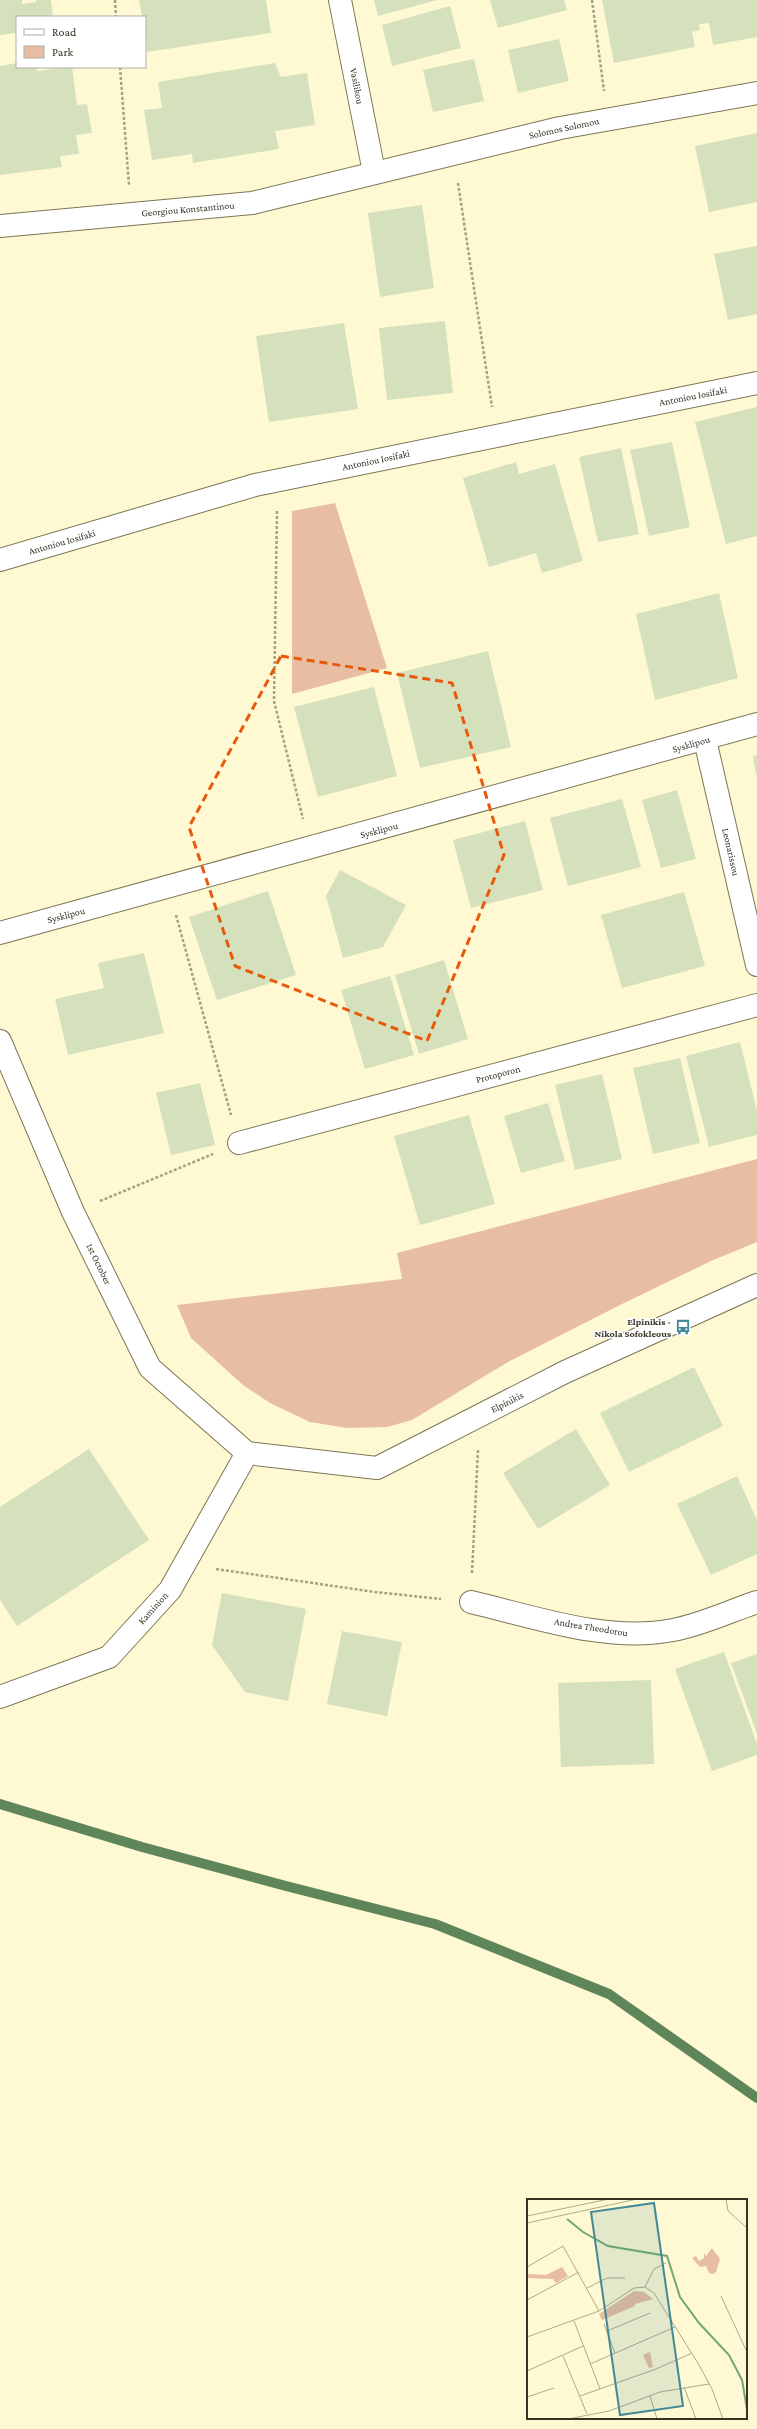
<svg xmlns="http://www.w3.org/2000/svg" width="757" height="2429" viewBox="0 0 757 2429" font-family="'Crimson Pro',serif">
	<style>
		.green { fill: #e8bea2 }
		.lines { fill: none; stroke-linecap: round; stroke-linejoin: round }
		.stream { stroke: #5f865a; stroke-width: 10 }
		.building { fill: #d5e1bd }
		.street-casing { stroke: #7c7654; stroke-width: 24 }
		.secondary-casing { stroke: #7c7654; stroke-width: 24 }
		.path { stroke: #a5a185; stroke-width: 2.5; stroke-dasharray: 3 2; stroke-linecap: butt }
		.street { stroke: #fff; stroke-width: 22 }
		.secondary { stroke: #fff; stroke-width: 22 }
		.marked { fill: none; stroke: #e8590c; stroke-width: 3; stroke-dasharray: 8 5; stroke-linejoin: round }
		.labels { text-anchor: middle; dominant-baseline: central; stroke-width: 3; stroke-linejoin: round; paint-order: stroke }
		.street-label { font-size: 10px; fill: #353324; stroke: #fff }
		.poi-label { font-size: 10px; font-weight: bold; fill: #353324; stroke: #fff; text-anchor: end }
		.inset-river { fill: none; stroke: #71a971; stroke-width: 2 }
		.inset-road { fill: none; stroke: #aeaa8d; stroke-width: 1 }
		.view { fill: #448996; fill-opacity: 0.15; stroke: #448996; stroke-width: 2 }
		.inset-edge { fill: none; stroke: #353324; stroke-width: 2 }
	</style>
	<rect width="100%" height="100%" fill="#fef9d3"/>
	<!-- green -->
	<g class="green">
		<path d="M 335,503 L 387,668 L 292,694 L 292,511 Z"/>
		<path d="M 757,1159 L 757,1242 L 711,1261 L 620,1305 L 508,1362 L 412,1420 L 387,1427 L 347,1428 L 310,1422 L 270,1403 L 243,1385 L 191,1338 L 177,1305 L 402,1279 L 397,1253 Z"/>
	</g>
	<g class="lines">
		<!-- stream -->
		<path class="stream" d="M 0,1804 L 142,1847 L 286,1886 L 435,1924 L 609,1994 L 757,2098"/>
	</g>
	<!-- building -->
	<g class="building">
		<path d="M 0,0 L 22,0 L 22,4 L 36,2 L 36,0 L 51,0 L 53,17 L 17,17 L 17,33 L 0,35 Z"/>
		<path d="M 139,0 L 266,0 L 271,33 L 147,52 L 145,17 L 142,17 Z"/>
		<path d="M 374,0 L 437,0 L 378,16 Z"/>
		<path d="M 490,0 L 564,0 L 567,10 L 498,28 Z"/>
		<path d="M 602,0 L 757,0 L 757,37 L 713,45 L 709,23 L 699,24 L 700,30 L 692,32 L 695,47 L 614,63 Z"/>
		<path d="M 450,6 L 461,48 L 392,66 L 382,25 Z"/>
		<path d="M 559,39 L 569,81 L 518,93 L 508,50 Z"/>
		<path d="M 474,59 L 484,101 L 433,112 L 423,70 Z"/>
		<path d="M 17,63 L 17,67 L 36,67 L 37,71 L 72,67 L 77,105 L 87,104 L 92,133 L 76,135 L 79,154 L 60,156 L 62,167 L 0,175 L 0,66 Z"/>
		<path d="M 275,63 L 281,77 L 307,73 L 315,125 L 275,131 L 279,149 L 193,163 L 192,154 L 152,160 L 144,110 L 162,108 L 158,82 Z"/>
		<path d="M 757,133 L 757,202 L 709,212 L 695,146 Z"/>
		<path d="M 422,205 L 434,288 L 380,297 L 368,213 Z"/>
		<path d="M 757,246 L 757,314 L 728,320 L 714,254 Z"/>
		<path d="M 445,321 L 453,393 L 387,400 L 379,328 Z"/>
		<path d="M 344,323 L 358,409 L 269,422 L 256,336 Z"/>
		<path d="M 757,407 L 757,536 L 726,544 L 695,422 Z"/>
		<path d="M 672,442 L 690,527 L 649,536 L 630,450 Z"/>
		<path d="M 621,448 L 639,534 L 598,542 L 579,457 Z"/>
		<path d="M 516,462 L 519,474 L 555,464 L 583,561 L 542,573 L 536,553 L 489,567 L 463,478 Z"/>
		<path d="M 719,593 L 738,678 L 655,700 L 636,614 Z"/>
		<path d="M 488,651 L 511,747 L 420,768 L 397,673 Z"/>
		<path d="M 374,687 L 397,776 L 318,797 L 294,707 Z"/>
		<path d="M 757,755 L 757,774 L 756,775 L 753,756 Z"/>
		<path d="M 677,790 L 696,859 L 661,868 L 642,800 Z"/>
		<path d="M 622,799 L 641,867 L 568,886 L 550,818 Z"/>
		<path d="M 525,821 L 543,890 L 471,908 L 453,840 Z"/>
		<path d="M 340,870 L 406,905 L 383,947 L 343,958 L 326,896 Z"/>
		<path d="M 268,891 L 296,975 L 217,1000 L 189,917 Z"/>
		<path d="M 684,892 L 705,966 L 622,988 L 601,915 Z"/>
		<path d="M 144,953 L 164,1033 L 68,1055 L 55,999 L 104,988 L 98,963 Z"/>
		<path d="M 444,960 L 468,1039 L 419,1054 L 395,975 Z"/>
		<path d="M 390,976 L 414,1055 L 365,1069 L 341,990 Z"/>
		<path d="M 740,1042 L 757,1111 L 757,1135 L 709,1147 L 686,1056 Z"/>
		<path d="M 680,1058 L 700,1143 L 653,1154 L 633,1068 Z"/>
		<path d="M 602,1074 L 622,1159 L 575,1170 L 555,1085 Z"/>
		<path d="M 200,1083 L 215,1145 L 171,1155 L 156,1093 Z"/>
		<path d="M 548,1103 L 565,1161 L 521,1173 L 504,1116 Z"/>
		<path d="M 469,1115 L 495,1204 L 420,1225 L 394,1136 Z"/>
		<path d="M 694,1367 L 723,1426 L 629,1472 L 600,1413 Z"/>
		<path d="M 576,1429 L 610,1485 L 538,1529 L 503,1473 Z"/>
		<path d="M 89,1449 L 149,1540 L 17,1626 L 0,1600 L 0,1507 Z"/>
		<path d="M 737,1476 L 757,1520 L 757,1554 L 711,1575 L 677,1504 Z"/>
		<path d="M 222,1593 L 306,1609 L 288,1701 L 245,1692 L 212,1645 Z"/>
		<path d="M 342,1631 L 402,1642 L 387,1716 L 327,1704 Z"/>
		<path d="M 724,1652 L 757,1744 L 757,1755 L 712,1771 L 675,1669 Z"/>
		<path d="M 757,1654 L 757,1734 L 731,1663 Z"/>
		<path d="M 651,1680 L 654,1764 L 561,1767 L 558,1683 Z"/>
	</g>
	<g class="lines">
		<defs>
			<g id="street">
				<path d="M 340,0 L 374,172"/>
				<path d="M 0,226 L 252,203 L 560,128 L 757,93"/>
				<path d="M 0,560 L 255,485 L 757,383"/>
				<path d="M 705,740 L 757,965"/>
				<path d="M 0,933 L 757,724"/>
				<path d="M 239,1143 L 757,1005"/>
				<path d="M 471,1602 C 535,1617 607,1643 673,1630 C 701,1625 730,1611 757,1602"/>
				<path d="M 0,1697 L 109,1657 L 170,1590 L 247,1453"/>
			</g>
			<path id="secondary" d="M 0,1041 L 73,1212 L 150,1368 L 247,1453 L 377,1468 L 565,1372 L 757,1285"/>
		</defs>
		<!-- street casing -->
		<use href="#street" class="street-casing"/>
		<!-- secondary casing -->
		<use href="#secondary" class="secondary-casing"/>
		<!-- path -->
		<g class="path">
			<path d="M 115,0 L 116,17"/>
			<path d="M 592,0 L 604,91"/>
			<path d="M 120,67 L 129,185"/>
			<path d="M 458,183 L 492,407"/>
			<path d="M 277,511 L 274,701 L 303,819"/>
			<path d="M 176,915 L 231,1115"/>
			<path d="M 100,1201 L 213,1154"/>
			<path d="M 216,1569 L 375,1592 L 441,1599"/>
			<path d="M 472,1573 L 478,1450"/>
		</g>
		<!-- street -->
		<use href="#street" class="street"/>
		<!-- secondary -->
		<use href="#secondary" class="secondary"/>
	</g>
	<!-- marked area -->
	<path class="marked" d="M 281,656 L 452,683 L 504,855 L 427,1041 L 235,966 L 189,827 Z"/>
	<!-- icons -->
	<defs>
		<symbol id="bus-bare" viewBox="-9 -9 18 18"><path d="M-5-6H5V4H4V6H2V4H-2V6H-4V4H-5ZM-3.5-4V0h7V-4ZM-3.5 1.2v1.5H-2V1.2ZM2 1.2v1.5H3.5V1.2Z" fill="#448996" stroke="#fff" stroke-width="2.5" paint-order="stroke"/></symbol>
	</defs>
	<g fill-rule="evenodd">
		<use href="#bus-bare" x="672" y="1316" width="22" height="22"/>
	</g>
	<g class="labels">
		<!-- street labels -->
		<g class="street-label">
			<text transform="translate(357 86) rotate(79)">Vasilikou</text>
			<text transform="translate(564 128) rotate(-12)">Solomos Solomou</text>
			<text transform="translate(188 209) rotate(-5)">Georgiou Konstantinou</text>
			<text transform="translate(693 396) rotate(-11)">Antoniou Iosifaki</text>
			<text transform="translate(376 460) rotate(-12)">Antoniou Iosifaki</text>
			<text transform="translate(62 542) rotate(-16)">Antoniou Iosifaki</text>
			<text transform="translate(691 744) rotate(-16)">Sysklipou</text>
			<text transform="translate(379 830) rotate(-15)">Sysklipou</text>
			<text transform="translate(731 852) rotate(77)">Leonarissou</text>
			<text transform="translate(66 915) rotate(-15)">Sysklipou</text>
			<text transform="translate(498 1074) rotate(-15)">Protoporon</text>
			<text transform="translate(99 1264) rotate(64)">1st October</text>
			<text transform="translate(507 1402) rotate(-27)">Elpinikis</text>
			<text transform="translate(153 1608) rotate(-48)">Kaminion</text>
			<text transform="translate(591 1627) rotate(9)">Andrea Theodorou</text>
		</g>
		<!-- poi labels -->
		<g class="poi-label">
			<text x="671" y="1321">Elpinikis -<tspan x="671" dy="12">Nikola Sofokleous</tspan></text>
		</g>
	</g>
	<!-- overview -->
	<g transform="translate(527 2199)">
		<rect width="220" height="220" fill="#fef9d3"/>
		<path d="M 185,49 L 193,60 L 189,73 L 186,75 L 182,74 L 179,67 L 173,68 L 165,59 L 169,57 L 172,62 L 177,59 L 177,54 L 179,57 ZM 35,68 L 41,77 L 29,84 L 26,80 L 0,79 L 0,75 L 19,76 ZM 107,92 L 117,93 L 126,100 L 108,105 L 108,107 L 75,121 L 72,115 ZM 123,153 L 126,168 L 122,169 L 116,156 Z" fill="#e8bea2"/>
		<path class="inset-river" d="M 40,20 L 56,33 L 81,47 L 140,57 L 153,98 L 172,124 L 202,156 L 215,181M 215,181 L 220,210"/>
		<path class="inset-road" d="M 199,0 L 201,12 L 220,29M 0,17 L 82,0M 0,24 L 110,0M 0,68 L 36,47 L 72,112M 118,88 L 127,94 L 172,166 L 185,190 L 196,220M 118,88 L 127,70 L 139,64M 60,89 L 80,79 L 98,79M 194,97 L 220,153M 0,101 L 52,73M 47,122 L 73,190M 77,125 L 88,154M 80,132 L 123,114M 0,138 L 72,112 L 107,89 L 118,88M 36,157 L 60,215M 63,165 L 148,128M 0,172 L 56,147M 157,188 L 169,220M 53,197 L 129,170 L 165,154M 123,197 L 130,220M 0,198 L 27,189M 41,220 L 82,212 L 133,193 L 182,185"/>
		<path class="view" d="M 127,4 L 156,207 L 93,216 L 64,13 Z"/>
		<rect width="220" height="220" class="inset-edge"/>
	</g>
	<!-- legend -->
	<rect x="16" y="16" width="130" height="52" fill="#ffffff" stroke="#aeada7"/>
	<rect x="24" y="29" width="20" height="6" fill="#ffffff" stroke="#aeada7"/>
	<text x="52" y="36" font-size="12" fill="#353324">Road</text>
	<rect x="24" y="46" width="20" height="12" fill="#e8bea2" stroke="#aeada7"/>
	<text x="52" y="56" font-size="12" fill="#353324">Park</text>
</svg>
